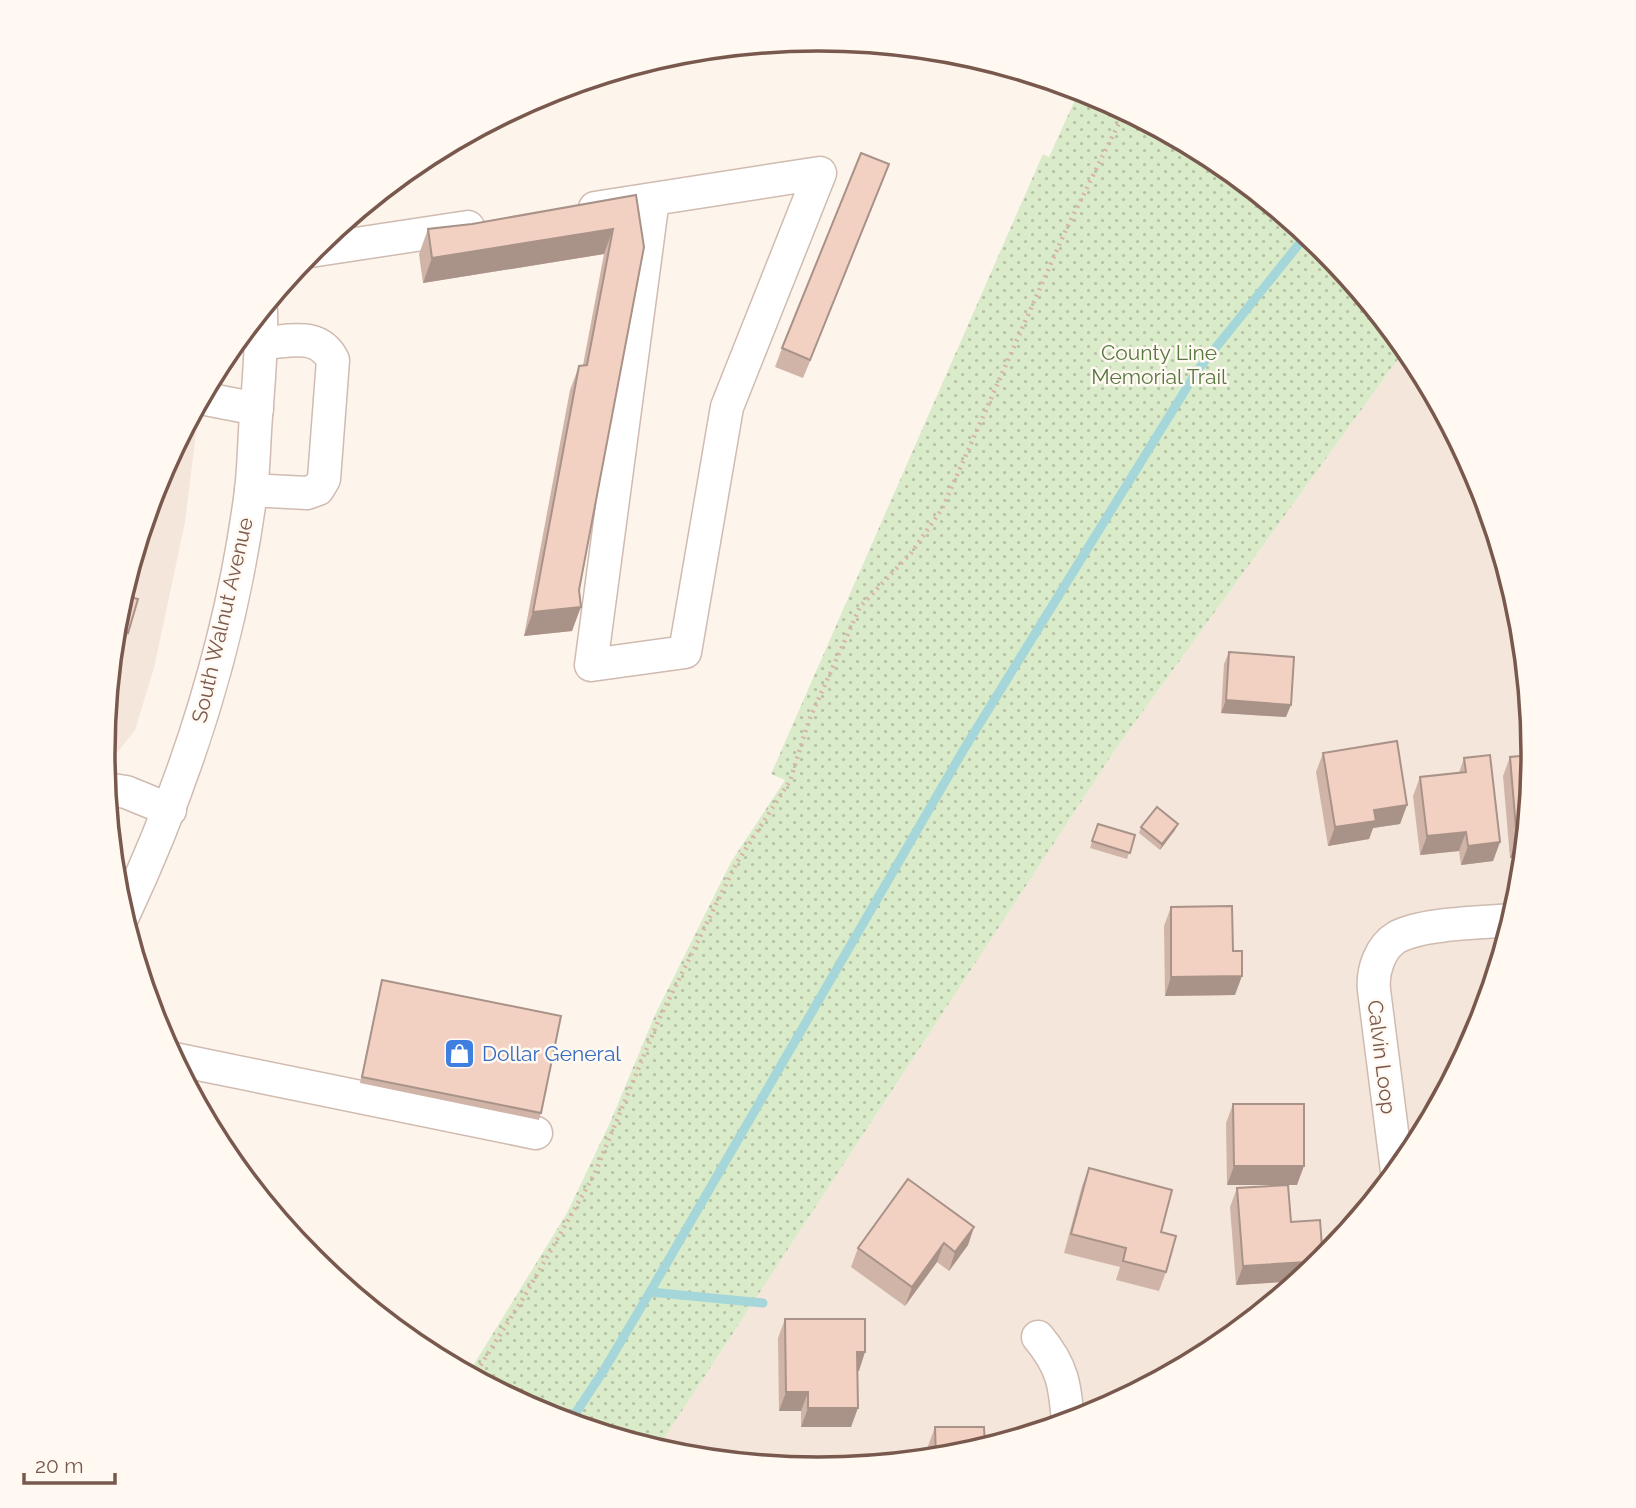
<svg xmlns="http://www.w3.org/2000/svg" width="1636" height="1508" viewBox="0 0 1636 1508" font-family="Raleway,sans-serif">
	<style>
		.residential { fill: #f4e6da }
		.grass { fill: url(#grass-dots) }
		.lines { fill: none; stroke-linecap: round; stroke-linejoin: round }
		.stream { stroke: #a5d6d9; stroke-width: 9 }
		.minor-casing { stroke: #d0bbb0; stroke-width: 35 }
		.path { stroke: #d8b4a5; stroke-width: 4.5; stroke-dasharray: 2 5; stroke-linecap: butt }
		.minor { stroke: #fff; stroke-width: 32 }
		.wall { fill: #d0b4a8 }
		.shaded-wall { fill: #a99288 }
		.building { fill: #f2d1c3; stroke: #a99288; stroke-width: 2 }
		.labels { text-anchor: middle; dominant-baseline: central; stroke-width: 5; stroke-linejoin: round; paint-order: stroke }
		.park-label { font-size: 21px; fill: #587842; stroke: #fff9f2 }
		.street-label { font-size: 21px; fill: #79594d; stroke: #fff9f2 }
		.shop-label { font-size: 21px; fill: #366cbe; stroke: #fff9f2; text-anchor: start }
		.rim { fill: none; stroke: #79594d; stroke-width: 3.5 }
	</style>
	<defs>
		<pattern id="grass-dots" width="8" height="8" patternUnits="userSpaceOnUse" patternTransform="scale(1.75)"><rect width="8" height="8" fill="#daebc9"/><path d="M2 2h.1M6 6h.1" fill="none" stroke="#b6c1a5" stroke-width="1.8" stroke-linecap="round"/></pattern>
	</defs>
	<rect width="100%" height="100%" fill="#fdf4ec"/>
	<!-- residential -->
	<g class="residential">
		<path d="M 1406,348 L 1413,357 L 1479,481 L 1520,615 L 1533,754 L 1520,894 L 1479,1028 L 1413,1152 L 1324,1260 L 1215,1349 L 1091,1415 L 957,1456 L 818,1469 L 678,1456 L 657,1449 L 1115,750 Z"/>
		<path d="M 200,400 L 185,522 L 154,668 L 135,730 L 109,763 L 104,771 L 103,754 L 116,614 L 157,480 Z"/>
	</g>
	<!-- grass -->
	<path class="grass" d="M 1080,89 L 1092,93 L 1216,159 L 1324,248 L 1406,348 L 1115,750 L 657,1449 L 544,1415 L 468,1374 L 567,1213 L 609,1125 L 655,1015 L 731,862 L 785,780 L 771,774 L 1043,154 L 1049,157 Z"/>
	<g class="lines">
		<!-- stream -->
		<g class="stream">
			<path d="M 650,1292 L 763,1303"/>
			<path d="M 569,1423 L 604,1370 L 650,1292 L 964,749 L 1197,371 L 1307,234"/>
		</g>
		<defs>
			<g id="minor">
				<path d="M 595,208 L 820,173 L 727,407 L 685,652 L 591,665 L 653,199"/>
				<path d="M 310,251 L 468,227"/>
				<path d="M 201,398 L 257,409"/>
				<path d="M 251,490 L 307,493 L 318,489 L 324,479 L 333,360 C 318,331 289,342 261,343"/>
				<path d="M 106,789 L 126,792 L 170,810"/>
				<path d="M 123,916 C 186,782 232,638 251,491 C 254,466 254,441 256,416 C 259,381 262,346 261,311"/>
				<path d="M 174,1059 L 536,1133"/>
				<path d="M 1397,1171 L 1374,990 C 1372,971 1380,947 1397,937 C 1423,923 1481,923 1512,920"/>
				<path d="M 1038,1337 C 1063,1367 1065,1385 1068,1422"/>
			</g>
		</defs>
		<!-- minor casing -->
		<use href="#minor" class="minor-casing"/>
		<!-- path -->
		<path class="path" d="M 473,1377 L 524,1297 L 594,1175 L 659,1019 L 691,955 L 736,864 L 790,781 L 809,720 L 860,607 L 911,553 L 942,509 L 1064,234 L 1125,111"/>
		<!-- minor -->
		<use href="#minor" class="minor"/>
	</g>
	<!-- wall -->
	<g class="wall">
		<path d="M 889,164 L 803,378 L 775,367 L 782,348 Z"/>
		<path d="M 636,195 L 572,631 L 524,636 L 570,390 L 579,366 L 583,365 L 604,254 L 423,283 L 419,254 L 428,229 L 472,224 Z"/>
		<path d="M 116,614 L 128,633 L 123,646 L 113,643 Z"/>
		<path d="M 1229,652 L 1286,717 L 1221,713 L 1224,664 Z"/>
		<path d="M 1323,753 L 1407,805 L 1400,824 L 1373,828 L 1369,839 L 1328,846 L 1316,772 Z"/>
		<path d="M 1533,755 L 1523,857 L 1510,858 L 1503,776 L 1510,757 Z"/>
		<path d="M 1464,758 L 1500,842 L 1493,861 L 1461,865 L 1459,851 L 1420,855 L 1413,796 L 1420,777 L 1459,773 Z"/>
		<path d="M 1098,824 L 1135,835 L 1127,859 L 1090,848 Z"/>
		<path d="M 1141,827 L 1175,830 L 1160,850 L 1139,833 Z"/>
		<path d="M 1171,907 L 1233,951 L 1235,995 L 1165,996 L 1164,926 Z"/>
		<path d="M 382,980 L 541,1113 L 539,1120 L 360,1083 L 380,986 Z"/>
		<path d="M 1233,1104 L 1297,1185 L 1227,1185 L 1226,1123 Z"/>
		<path d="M 1089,1168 L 1161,1232 L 1166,1272 L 1159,1291 L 1116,1280 L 1120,1267 L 1064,1253 L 1082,1186 Z"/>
		<path d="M 1237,1188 L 1291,1222 L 1322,1261 L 1299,1281 L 1236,1285 L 1230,1207 Z"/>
		<path d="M 974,1227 L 968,1245 L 949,1271 L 937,1262 L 905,1306 L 851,1267 L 858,1248 Z"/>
		<path d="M 785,1319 L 859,1371 L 858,1371 L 851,1427 L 801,1427 L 801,1411 L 779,1411 L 778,1338 Z"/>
		<path d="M 935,1427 L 957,1456 L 929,1459 L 928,1446 Z"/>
	</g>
	<!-- shaded-wall -->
	<g class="shaded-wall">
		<path d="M 889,164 L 882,183 L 803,378 L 810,360 Z"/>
		<path d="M 613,229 L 604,254 L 423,283 L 432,258 Z"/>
		<path d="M 581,607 L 572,631 L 524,636 L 533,612 Z"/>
		<path d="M 1226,700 L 1291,705 L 1286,717 L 1221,713 Z"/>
		<path d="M 1407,805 L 1400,824 L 1373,828 L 1369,839 L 1328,846 L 1335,827 L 1374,810 Z"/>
		<path d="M 1178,824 L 1175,830 L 1160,850 L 1162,844 Z"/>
		<path d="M 1466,832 L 1459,851 L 1420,855 L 1427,836 Z"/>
		<path d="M 1525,839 L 1523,857 L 1510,858 L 1517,840 Z"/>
		<path d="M 1500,842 L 1493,861 L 1461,865 L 1468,846 Z"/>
		<path d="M 1242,976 L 1235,995 L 1165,996 L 1171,977 Z"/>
		<path d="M 1234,1166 L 1304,1166 L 1297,1185 L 1227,1185 Z"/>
		<path d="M 974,1227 L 968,1245 L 949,1271 L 955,1252 Z"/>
		<path d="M 944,1243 L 937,1262 L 905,1306 L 912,1287 Z"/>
		<path d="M 1323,1261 L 1299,1281 L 1236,1285 L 1243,1266 Z"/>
		<path d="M 857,1352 L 865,1352 L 859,1371 L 851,1371 Z"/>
		<path d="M 786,1392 L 808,1392 L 801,1411 L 779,1411 Z"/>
		<path d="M 808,1408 L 858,1408 L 851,1427 L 801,1427 Z"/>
	</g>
	<!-- building -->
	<g class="building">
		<path d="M 861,153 L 889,164 L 810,360 L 782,348 Z"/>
		<path d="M 636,195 L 644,247 L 579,590 L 581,607 L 533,612 L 579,366 L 587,365 L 613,229 L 432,258 L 428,229 L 472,224 Z"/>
		<path d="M 122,595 L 138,599 L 128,633 L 115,629 L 116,614 Z"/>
		<path d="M 1229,652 L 1294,657 L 1291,705 L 1226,700 Z"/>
		<path d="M 1397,741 L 1407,805 L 1374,810 L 1376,821 L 1335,827 L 1323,753 Z"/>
		<path d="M 1490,755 L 1500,842 L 1468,846 L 1466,832 L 1427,836 L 1420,777 L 1466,772 L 1464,758 Z"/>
		<path d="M 1533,755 L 1525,839 L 1517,840 L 1510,757 Z"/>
		<path d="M 1157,807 L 1178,824 L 1162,844 L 1141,827 Z"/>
		<path d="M 1098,824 L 1135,835 L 1130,853 L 1092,841 Z"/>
		<path d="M 1232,906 L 1233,951 L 1242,951 L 1242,976 L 1171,977 L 1171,907 Z"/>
		<path d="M 382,980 L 561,1016 L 541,1113 L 362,1077 Z"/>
		<path d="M 1233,1104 L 1304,1104 L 1304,1166 L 1234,1166 Z"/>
		<path d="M 1089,1168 L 1172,1190 L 1161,1232 L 1176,1236 L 1166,1272 L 1123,1261 L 1126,1248 L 1071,1234 Z"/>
		<path d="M 908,1179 L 974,1227 L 955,1252 L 944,1243 L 912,1287 L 858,1248 Z"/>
		<path d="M 1288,1185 L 1291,1222 L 1320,1220 L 1323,1261 L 1243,1266 L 1237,1188 Z"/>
		<path d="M 785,1319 L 865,1319 L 865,1352 L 857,1352 L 858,1408 L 808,1408 L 808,1392 L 786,1392 Z"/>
		<path d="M 935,1427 L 984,1427 L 985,1447 L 957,1456 L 936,1458 Z"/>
	</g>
	<!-- icons -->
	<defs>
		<symbol id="shop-square" viewBox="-11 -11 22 22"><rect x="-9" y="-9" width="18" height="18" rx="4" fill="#3f7fe0" stroke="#fff9f2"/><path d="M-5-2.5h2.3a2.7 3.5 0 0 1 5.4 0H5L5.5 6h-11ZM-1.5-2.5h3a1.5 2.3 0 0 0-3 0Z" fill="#fff"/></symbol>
	</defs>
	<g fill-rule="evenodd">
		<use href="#shop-square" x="442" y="1036" width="35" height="35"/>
	</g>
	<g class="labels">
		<!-- park labels -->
		<g class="park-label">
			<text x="1159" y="352">County Line<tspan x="1159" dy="24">Memorial Trail</tspan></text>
		</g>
		<!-- street labels -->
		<g class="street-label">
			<text transform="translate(222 620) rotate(-77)">South Walnut Avenue</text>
			<text transform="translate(1382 1057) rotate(83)">Calvin Loop</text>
		</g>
		<!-- shop labels -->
		<g class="shop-label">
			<text x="482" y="1053">Dollar General</text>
		</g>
	</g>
	<!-- crop -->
	<path d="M0 0H1636V1508H0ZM115 754a703 703 0 1 1 1406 0a703 703 0 1 1-1406 0Z" fill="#fff9f2" fill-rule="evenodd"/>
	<path class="rim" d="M115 754a703 703 0 1 1 1406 0a703 703 0 1 1-1406 0Z"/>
	<!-- scale -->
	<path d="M24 1473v10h91v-10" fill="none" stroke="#79594d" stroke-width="3.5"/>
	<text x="35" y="1473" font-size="21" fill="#79594d" stroke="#fff9f2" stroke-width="5" paint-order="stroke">20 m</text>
</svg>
